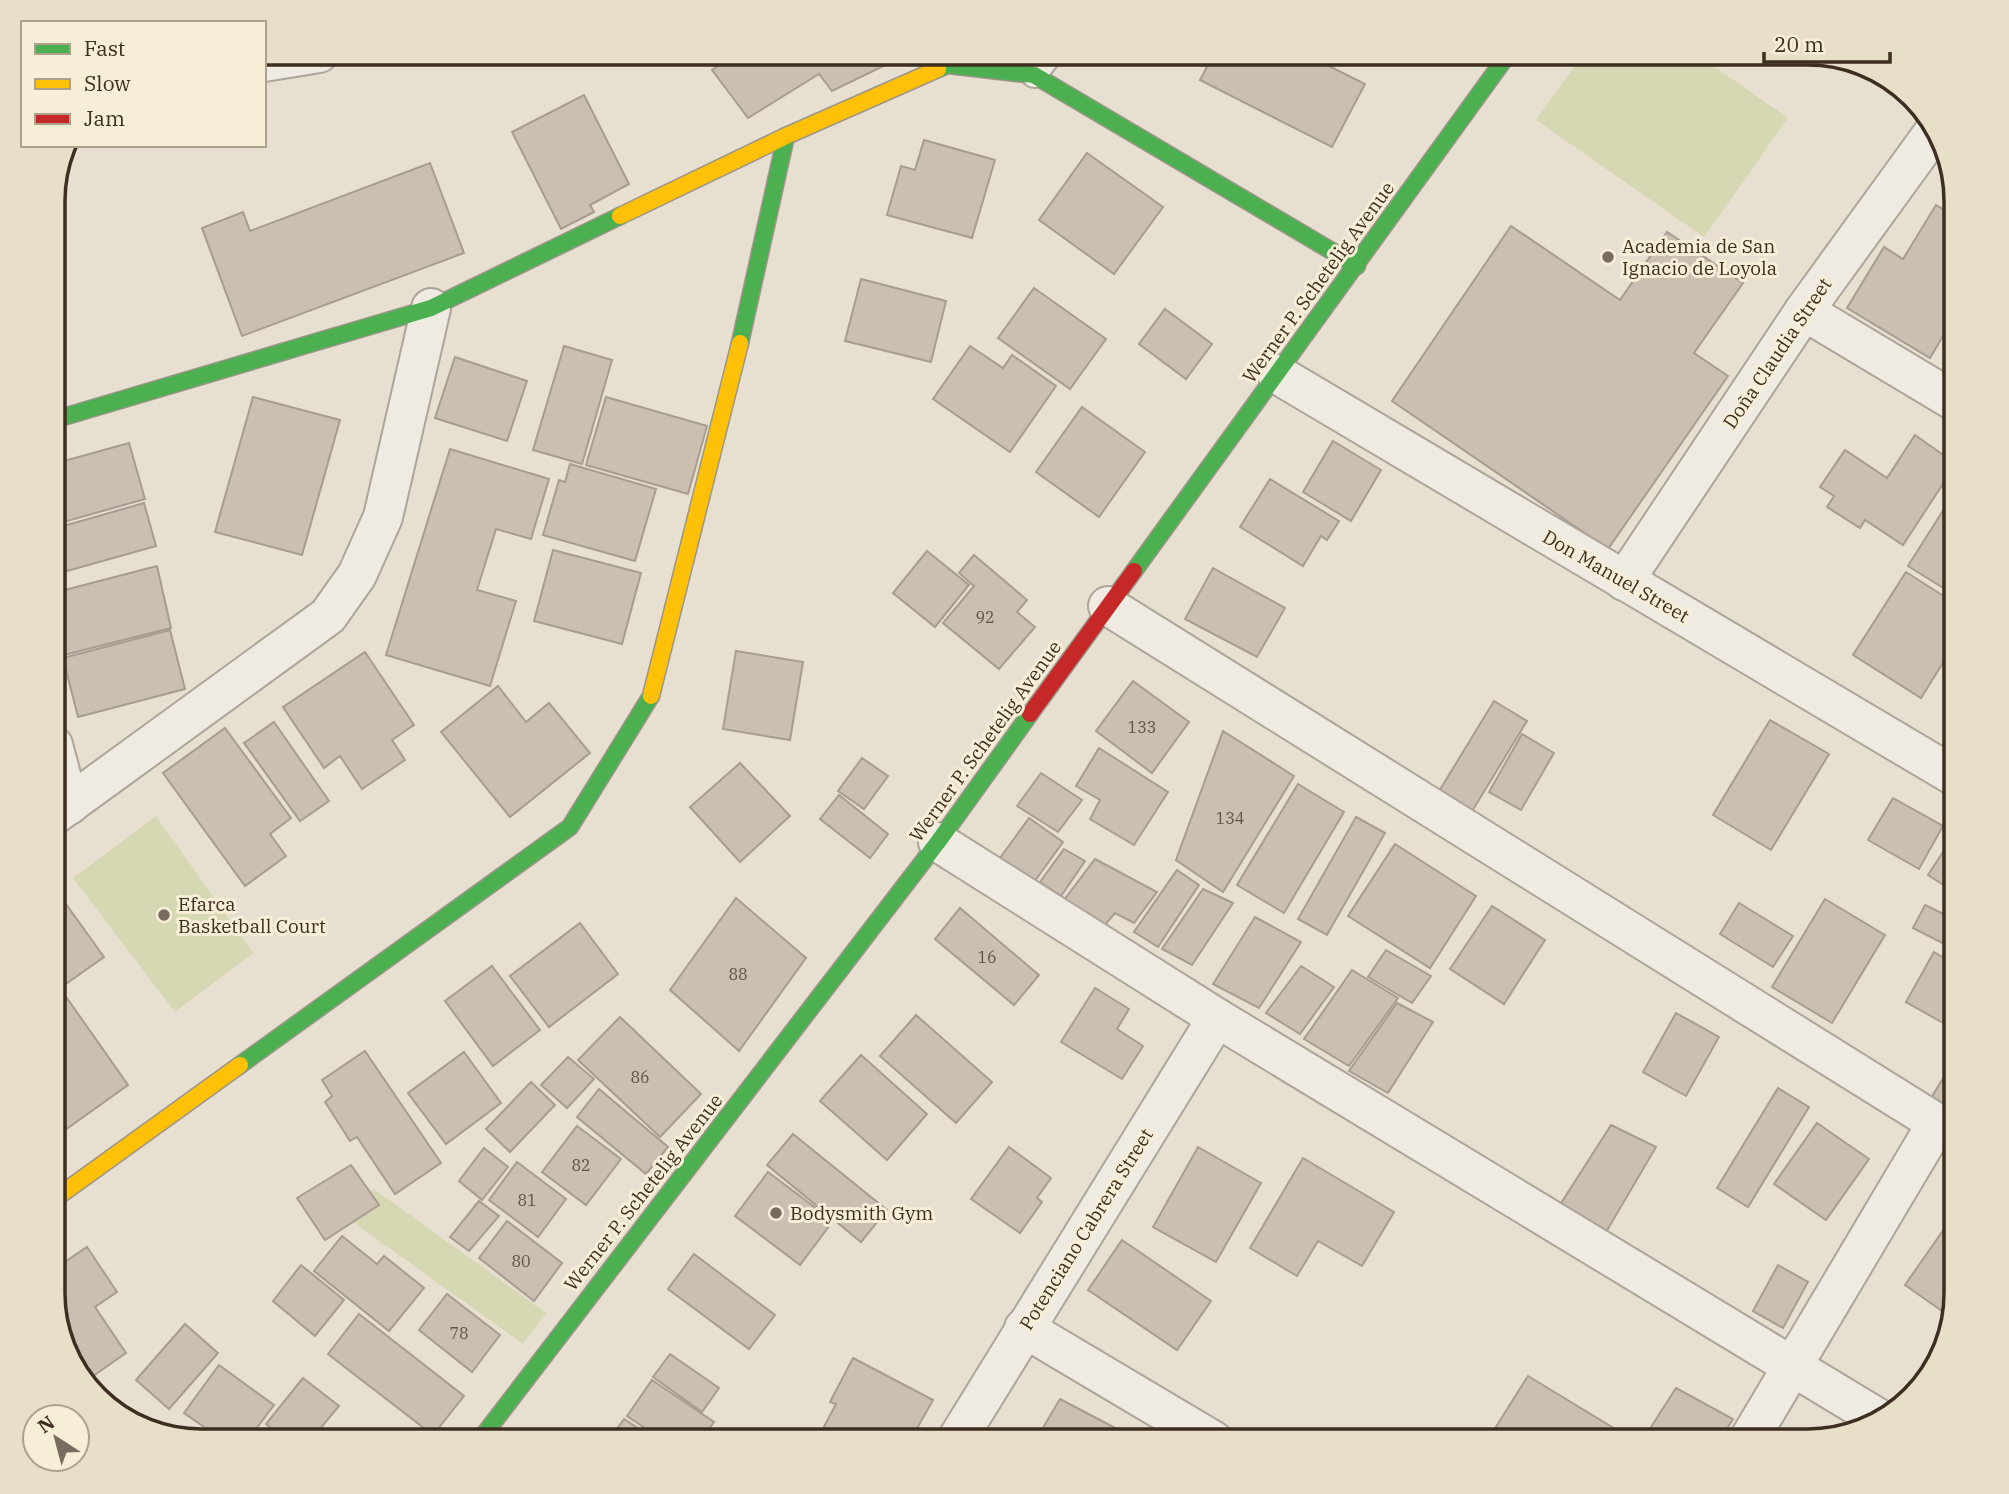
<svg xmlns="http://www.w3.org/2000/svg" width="2009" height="1494" viewBox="0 0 2009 1494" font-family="'IBM Plex Serif',serif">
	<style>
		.green { fill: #d6d7b3 }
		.building { fill: #cbbfb2; stroke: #a89c90; stroke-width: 2 }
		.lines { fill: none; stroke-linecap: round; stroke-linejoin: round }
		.lane-casing { stroke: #ada599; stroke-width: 28 }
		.street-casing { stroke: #ada599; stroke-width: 42 }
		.fast-casing { stroke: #9c958a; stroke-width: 19 }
		.slow-casing { stroke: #9c958a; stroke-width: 19 }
		.jam-casing { stroke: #9c958a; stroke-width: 19 }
		.lane { stroke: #efebe3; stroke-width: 24 }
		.street { stroke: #efebe3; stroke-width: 38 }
		.fast { stroke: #4caf50; stroke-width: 16 }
		.slow { stroke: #ffc107; stroke-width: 16 }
		.jam { stroke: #c62828; stroke-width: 16 }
		.poi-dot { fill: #786c5e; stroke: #f7eed8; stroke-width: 2.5 }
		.labels { text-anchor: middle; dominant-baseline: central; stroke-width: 6; stroke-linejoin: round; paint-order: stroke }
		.number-label { font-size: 16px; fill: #605244 }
		.poi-label { font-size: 19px; fill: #3d2e20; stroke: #f7eed8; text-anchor: start }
		.street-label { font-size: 19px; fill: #3d2e20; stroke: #f7eed8 }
		.rim { fill: none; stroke: #3d2e20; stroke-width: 3.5 }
	</style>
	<rect width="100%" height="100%" fill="#e7e0d1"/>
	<!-- green -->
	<g class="green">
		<path d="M 1584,53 L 1695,53 L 1788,118 L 1704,237 L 1536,120 Z"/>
		<path d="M 156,816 L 253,953 L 175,1012 L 73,878 Z"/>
		<path d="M 374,1189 L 546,1313 L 523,1344 L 339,1212 Z"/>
	</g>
	<!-- building -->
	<g class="building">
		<path d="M 736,53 L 910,53 L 832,91 L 819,74 L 748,118 L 712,70 Z"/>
		<path d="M 1214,53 L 1303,53 L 1365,84 L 1332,147 L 1200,80 Z"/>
		<path d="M 584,95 L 629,184 L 590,205 L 594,212 L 561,229 L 512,132 Z"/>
		<path d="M 924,140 L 995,160 L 972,238 L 887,215 L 901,166 L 915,170 Z"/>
		<path d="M 1087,153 L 1163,207 L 1114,274 L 1039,220 Z"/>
		<path d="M 430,163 L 464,253 L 242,336 L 202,228 L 243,212 L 250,231 Z"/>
		<path d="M 1936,205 L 1956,217 L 1956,314 L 1930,358 L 1847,308 L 1884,247 L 1903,259 Z"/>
		<path d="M 1511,226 L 1620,300 L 1667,232 L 1743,283 L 1694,353 L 1728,376 L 1608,549 L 1392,401 Z"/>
		<path d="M 861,279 L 946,301 L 931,362 L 845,341 Z"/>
		<path d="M 1034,288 L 1106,339 L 1070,389 L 998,338 Z"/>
		<path d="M 1165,309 L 1212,344 L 1186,379 L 1139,344 Z"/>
		<path d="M 564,346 L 612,360 L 582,464 L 533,450 Z"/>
		<path d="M 970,346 L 1003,368 L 1012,355 L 1056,386 L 1010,452 L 933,399 Z"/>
		<path d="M 455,357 L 527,381 L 507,441 L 435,418 Z"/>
		<path d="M 253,397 L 340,420 L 302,555 L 215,532 Z"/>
		<path d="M 606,397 L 707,426 L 688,494 L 586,465 Z"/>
		<path d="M 1082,407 L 1145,452 L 1099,517 L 1036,472 Z"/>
		<path d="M 1915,435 L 1956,464 L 1903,545 L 1865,520 L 1860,528 L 1827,507 L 1834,496 L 1820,487 L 1845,450 L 1887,478 Z"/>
		<path d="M 1333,441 L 1381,470 L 1351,521 L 1303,492 Z"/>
		<path d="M 129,443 L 145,499 L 53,525 L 53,464 Z"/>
		<path d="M 450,449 L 549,479 L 531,539 L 496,529 L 477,590 L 516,601 L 490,686 L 386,655 Z"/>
		<path d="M 570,464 L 656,489 L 635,561 L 543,535 L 559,480 L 565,482 Z"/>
		<path d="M 1270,479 L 1339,521 L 1327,540 L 1321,536 L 1303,566 L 1240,527 Z"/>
		<path d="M 1956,490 L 1956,596 L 1908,566 Z"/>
		<path d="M 144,503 L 156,546 L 53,575 L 53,529 Z"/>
		<path d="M 553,550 L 641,573 L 622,644 L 534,621 Z"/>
		<path d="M 927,551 L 969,585 L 935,627 L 893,593 Z"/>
		<path d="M 974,555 L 1027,600 L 1017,612 L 1035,627 L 999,669 L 943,623 L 974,586 L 959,573 Z"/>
		<path d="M 157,566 L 171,628 L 64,655 L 53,612 L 53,593 Z"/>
		<path d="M 1213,568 L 1285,608 L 1257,657 L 1185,619 Z"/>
		<path d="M 1906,572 L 1956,604 L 1956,642 L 1921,698 L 1853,655 Z"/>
		<path d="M 170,630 L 185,689 L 78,717 L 63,658 Z"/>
		<path d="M 736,651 L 803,662 L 790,740 L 723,729 Z"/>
		<path d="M 365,652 L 414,725 L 392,740 L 405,760 L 362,789 L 340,756 L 324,768 L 283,707 Z"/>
		<path d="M 1133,681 L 1189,722 L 1152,773 L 1096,731 Z"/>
		<path d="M 498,686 L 526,722 L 549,703 L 590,753 L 510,817 L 441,732 Z"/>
		<path d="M 1494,701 L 1527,721 L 1471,813 L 1438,793 Z"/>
		<path d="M 1770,720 L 1829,754 L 1771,850 L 1713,815 Z"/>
		<path d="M 274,722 L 329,801 L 300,821 L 244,743 Z"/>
		<path d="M 225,728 L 291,818 L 270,834 L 286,856 L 245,886 L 163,773 Z"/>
		<path d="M 1223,731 L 1294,776 L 1223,892 L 1176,860 Z"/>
		<path d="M 1522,734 L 1554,753 L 1521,810 L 1489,792 Z"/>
		<path d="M 1099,748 L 1168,792 L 1134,845 L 1090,819 L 1100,800 L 1076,786 Z"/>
		<path d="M 862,758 L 888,776 L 864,809 L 838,791 Z"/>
		<path d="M 740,763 L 790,816 L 740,862 L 690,807 Z"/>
		<path d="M 1041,773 L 1082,800 L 1058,832 L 1017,806 Z"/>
		<path d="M 1298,784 L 1344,812 L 1284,913 L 1237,885 Z"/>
		<path d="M 839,795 L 888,834 L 870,858 L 820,819 Z"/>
		<path d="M 1893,798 L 1943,826 L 1919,869 L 1868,840 Z"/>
		<path d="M 1356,817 L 1385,833 L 1327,935 L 1298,919 Z"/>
		<path d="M 1029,818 L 1063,842 L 1034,882 L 1000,858 Z"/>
		<path d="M 1956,832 L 1956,893 L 1928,875 Z"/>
		<path d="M 1395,844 L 1476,896 L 1430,968 L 1348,916 Z"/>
		<path d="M 1064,849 L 1085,861 L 1061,896 L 1040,882 Z"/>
		<path d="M 1095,859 L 1157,892 L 1134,923 L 1115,913 L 1105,925 L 1064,900 Z"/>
		<path d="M 1177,870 L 1199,885 L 1158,947 L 1134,932 Z"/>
		<path d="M 53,886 L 104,957 L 53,993 Z"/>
		<path d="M 1203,889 L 1233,903 L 1192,965 L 1162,949 Z"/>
		<path d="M 736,898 L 806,958 L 739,1051 L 670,990 Z"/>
		<path d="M 1825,899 L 1885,935 L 1832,1023 L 1772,987 Z"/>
		<path d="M 1739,903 L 1793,936 L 1773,967 L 1720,934 Z"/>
		<path d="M 1925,905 L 1956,920 L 1956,928 L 1948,946 L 1913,928 Z"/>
		<path d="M 1492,906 L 1545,940 L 1504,1004 L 1450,969 Z"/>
		<path d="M 960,908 L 1039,975 L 1014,1005 L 935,939 Z"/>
		<path d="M 1255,917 L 1301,942 L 1259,1008 L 1213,984 Z"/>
		<path d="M 580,923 L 618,974 L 549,1027 L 510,976 Z"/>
		<path d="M 1386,950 L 1431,976 L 1412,1003 L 1368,977 Z"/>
		<path d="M 1934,952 L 1956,965 L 1956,1021 L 1952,1028 L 1906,1002 Z"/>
		<path d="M 492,966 L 540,1030 L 493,1066 L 445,1001 Z"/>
		<path d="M 1301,966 L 1334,987 L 1300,1034 L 1266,1013 Z"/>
		<path d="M 1352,970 L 1398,998 L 1349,1066 L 1304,1039 Z"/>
		<path d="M 1095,988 L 1129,1009 L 1117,1029 L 1143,1046 L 1122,1079 L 1061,1042 Z"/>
		<path d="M 62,991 L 128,1085 L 65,1130 L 53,1113 L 53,997 Z"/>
		<path d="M 1397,1003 L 1433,1022 L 1388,1093 L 1349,1071 Z"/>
		<path d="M 1676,1013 L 1719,1037 L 1686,1096 L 1643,1072 Z"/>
		<path d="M 916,1015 L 992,1082 L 956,1123 L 880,1056 Z"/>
		<path d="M 620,1017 L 701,1094 L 660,1137 L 578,1060 Z"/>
		<path d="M 365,1051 L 441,1163 L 395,1194 L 357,1137 L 350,1141 L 325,1102 L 332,1096 L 322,1080 Z"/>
		<path d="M 464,1052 L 501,1103 L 446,1144 L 408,1093 Z"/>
		<path d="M 861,1055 L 927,1114 L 887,1160 L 820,1101 Z"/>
		<path d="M 568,1057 L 594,1079 L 567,1108 L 541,1085 Z"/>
		<path d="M 1956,1057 L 1956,1120 L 1928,1103 Z"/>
		<path d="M 531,1082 L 555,1105 L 510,1152 L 486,1129 Z"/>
		<path d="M 1778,1088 L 1809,1107 L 1748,1207 L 1717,1188 Z"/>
		<path d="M 599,1089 L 668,1147 L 646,1174 L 577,1117 Z"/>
		<path d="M 1817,1123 L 1869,1159 L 1826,1220 L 1774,1184 Z"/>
		<path d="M 1611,1125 L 1656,1147 L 1605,1234 L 1558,1208 Z"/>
		<path d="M 577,1126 L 621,1159 L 586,1205 L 542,1172 Z"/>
		<path d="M 793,1134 L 887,1210 L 861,1242 L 767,1165 Z"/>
		<path d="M 1009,1147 L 1051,1178 L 1037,1198 L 1042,1202 L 1020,1233 L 971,1199 Z"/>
		<path d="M 1198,1147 L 1261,1183 L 1216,1262 L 1153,1227 Z"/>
		<path d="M 484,1148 L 508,1167 L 482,1200 L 459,1181 Z"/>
		<path d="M 1303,1158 L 1394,1212 L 1362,1266 L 1318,1241 L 1297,1276 L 1250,1248 Z"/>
		<path d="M 517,1162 L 566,1199 L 538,1237 L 489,1200 Z"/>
		<path d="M 351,1165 L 379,1205 L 325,1240 L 297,1198 Z"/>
		<path d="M 768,1172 L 833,1221 L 800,1265 L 735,1216 Z"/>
		<path d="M 479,1201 L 499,1216 L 469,1251 L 450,1237 Z"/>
		<path d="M 1956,1212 L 1956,1293 L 1949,1316 L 1905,1285 Z"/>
		<path d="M 507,1221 L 562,1263 L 534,1301 L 479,1258 Z"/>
		<path d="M 342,1236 L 377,1264 L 384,1256 L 424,1288 L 389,1331 L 314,1271 Z"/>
		<path d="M 1122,1240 L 1211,1301 L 1177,1350 L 1088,1290 Z"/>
		<path d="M 87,1247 L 117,1292 L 95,1307 L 126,1353 L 86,1381 L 68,1359 L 53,1302 L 53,1270 Z"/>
		<path d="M 694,1254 L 775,1315 L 749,1349 L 668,1289 Z"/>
		<path d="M 301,1265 L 344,1300 L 315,1336 L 273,1301 Z"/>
		<path d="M 1778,1265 L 1808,1282 L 1783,1328 L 1753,1311 Z"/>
		<path d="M 447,1294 L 500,1335 L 472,1372 L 419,1330 Z"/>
		<path d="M 359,1314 L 464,1396 L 433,1435 L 328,1354 Z"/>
		<path d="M 185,1324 L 218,1353 L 169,1409 L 136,1380 Z"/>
		<path d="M 670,1354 L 719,1388 L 702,1412 L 653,1377 Z"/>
		<path d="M 853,1358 L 933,1400 L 910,1441 L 817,1440 L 836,1404 L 830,1402 Z"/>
		<path d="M 219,1365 L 274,1405 L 247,1441 L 224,1441 L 184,1413 Z"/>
		<path d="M 1528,1376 L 1635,1441 L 1487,1441 Z"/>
		<path d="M 303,1378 L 339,1406 L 310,1441 L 304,1436 L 300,1441 L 289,1441 L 266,1424 Z"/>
		<path d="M 652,1380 L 714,1422 L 700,1441 L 664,1441 L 627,1416 Z"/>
		<path d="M 1676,1388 L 1733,1419 L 1719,1441 L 1642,1441 Z"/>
		<path d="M 1060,1399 L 1119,1430 L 1113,1441 L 1049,1441 L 1038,1436 Z"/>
		<path d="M 624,1419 L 658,1441 L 608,1441 Z"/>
		<path d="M 1123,1433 L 1140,1441 L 1119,1441 Z"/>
	</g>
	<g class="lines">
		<defs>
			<path id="lane" d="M 1034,75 L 1051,53"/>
			<g id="street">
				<path d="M 264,62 L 319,53"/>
				<path d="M 1804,311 L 1956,402"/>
				<path d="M 1277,374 L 1956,777"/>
				<path d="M 1624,581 L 1804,311 L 1936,129"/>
				<path d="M 1108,606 L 1956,1135"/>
				<path d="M 53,745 L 69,805"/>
				<path d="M 53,816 L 328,616 L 357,575 L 383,517 L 431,308"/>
				<path d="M 938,842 L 1217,1018 L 1881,1420"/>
				<path d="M 1024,1328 L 1214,1441"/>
				<path d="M 956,1441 L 1217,1018"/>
				<path d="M 1748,1441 L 1937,1123"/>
			</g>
			<g id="fast">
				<path d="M 938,69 L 948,65 L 1034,75 L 1357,266"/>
				<path d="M 740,343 L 786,136"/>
				<path d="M 53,420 L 431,308 L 620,216"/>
				<path d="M 1134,571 L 1509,53"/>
				<path d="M 240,1065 L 570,827 L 651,696"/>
				<path d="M 479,1441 L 938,842 L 1030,714"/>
			</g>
			<g id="slow">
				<path d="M 620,216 L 786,136 L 938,69"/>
				<path d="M 651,696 L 740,343"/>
				<path d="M 53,1200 L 240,1065"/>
			</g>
			<path id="jam" d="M 1030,714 L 1134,571"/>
		</defs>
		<!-- lane casing -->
		<use href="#lane" class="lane-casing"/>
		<!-- street casing -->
		<use href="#street" class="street-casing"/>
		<!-- fast casing -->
		<use href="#fast" class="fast-casing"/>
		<!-- slow casing -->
		<use href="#slow" class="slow-casing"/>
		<!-- jam casing -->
		<use href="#jam" class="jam-casing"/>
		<!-- lane -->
		<use href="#lane" class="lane"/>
		<!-- street -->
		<use href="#street" class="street"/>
		<!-- fast -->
		<use href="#fast" class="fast"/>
		<!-- slow -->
		<use href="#slow" class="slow"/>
		<!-- jam -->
		<use href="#jam" class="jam"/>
	</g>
	<!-- markers -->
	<g class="poi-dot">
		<circle cx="1608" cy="257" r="7"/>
		<circle cx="164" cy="915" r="7"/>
		<circle cx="776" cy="1213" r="7"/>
	</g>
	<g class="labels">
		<!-- number labels -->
		<g class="number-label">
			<text x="985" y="617">92</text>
			<text x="1142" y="727">133</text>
			<text x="1230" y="818">134</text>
			<text x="987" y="957">16</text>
			<text x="738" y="974">88</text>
			<text x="640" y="1077">86</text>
			<text x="581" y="1165">82</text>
			<text x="527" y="1200">81</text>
			<text x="521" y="1261">80</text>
			<text x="459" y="1333">78</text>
		</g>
		<!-- poi labels -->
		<g class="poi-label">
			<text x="1622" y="246">Academia de San<tspan x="1622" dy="22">Ignacio de Loyola</tspan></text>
			<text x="178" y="904">Efarca<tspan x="178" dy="22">Basketball Court</tspan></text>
			<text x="790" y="1213">Bodysmith Gym</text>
		</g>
		<!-- street labels -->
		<g class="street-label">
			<text transform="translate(1318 282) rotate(-54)">Werner P. Schetelig Avenue</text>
			<text transform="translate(1777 353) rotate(-56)">Doña Claudia Street</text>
			<text transform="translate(1616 576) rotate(30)">Don Manuel Street</text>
			<text transform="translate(985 741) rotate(-54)">Werner P. Schetelig Avenue</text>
			<text transform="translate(643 1192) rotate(-52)">Werner P. Schetelig Avenue</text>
			<text transform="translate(1086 1229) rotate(-58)">Potenciano Cabrera Street</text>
		</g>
	</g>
	<!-- crop -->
	<path d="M0 0H2009V1494H0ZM201 65H1808A136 136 0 0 1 1944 201V1293A136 136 0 0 1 1808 1429H201A136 136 0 0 1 65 1293V201A136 136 0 0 1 201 65Z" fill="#e8dfc9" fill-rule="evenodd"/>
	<path class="rim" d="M201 65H1808A136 136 0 0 1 1944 201V1293A136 136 0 0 1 1808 1429H201A136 136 0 0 1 65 1293V201A136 136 0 0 1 201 65Z"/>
	<!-- legend -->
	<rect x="21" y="21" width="245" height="126" fill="#f7eed8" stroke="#ada18e" stroke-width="2"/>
	<rect x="35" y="44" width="35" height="10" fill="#4caf50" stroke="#ada18e" stroke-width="2"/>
	<text x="84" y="56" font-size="21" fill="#3d2e20">Fast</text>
	<rect x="35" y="79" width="35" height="10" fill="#ffc107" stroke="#ada18e" stroke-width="2"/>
	<text x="84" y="91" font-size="21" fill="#3d2e20">Slow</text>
	<rect x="35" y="114" width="35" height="10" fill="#c62828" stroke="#ada18e" stroke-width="2"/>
	<text x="84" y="126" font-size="21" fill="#3d2e20">Jam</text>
	<!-- north arrow -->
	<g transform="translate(56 1438) rotate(324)"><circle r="33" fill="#f7eed8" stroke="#ada18e" stroke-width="2"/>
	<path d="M0-5L12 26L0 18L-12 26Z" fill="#786c5e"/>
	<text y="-10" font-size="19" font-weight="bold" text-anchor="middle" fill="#3d2e20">N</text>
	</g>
	<!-- scale -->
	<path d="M1764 52v10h126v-10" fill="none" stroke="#3d2e20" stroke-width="3.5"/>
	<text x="1774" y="52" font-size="21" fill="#3d2e20" stroke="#f7eed8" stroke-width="5" paint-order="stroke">20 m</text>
</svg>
